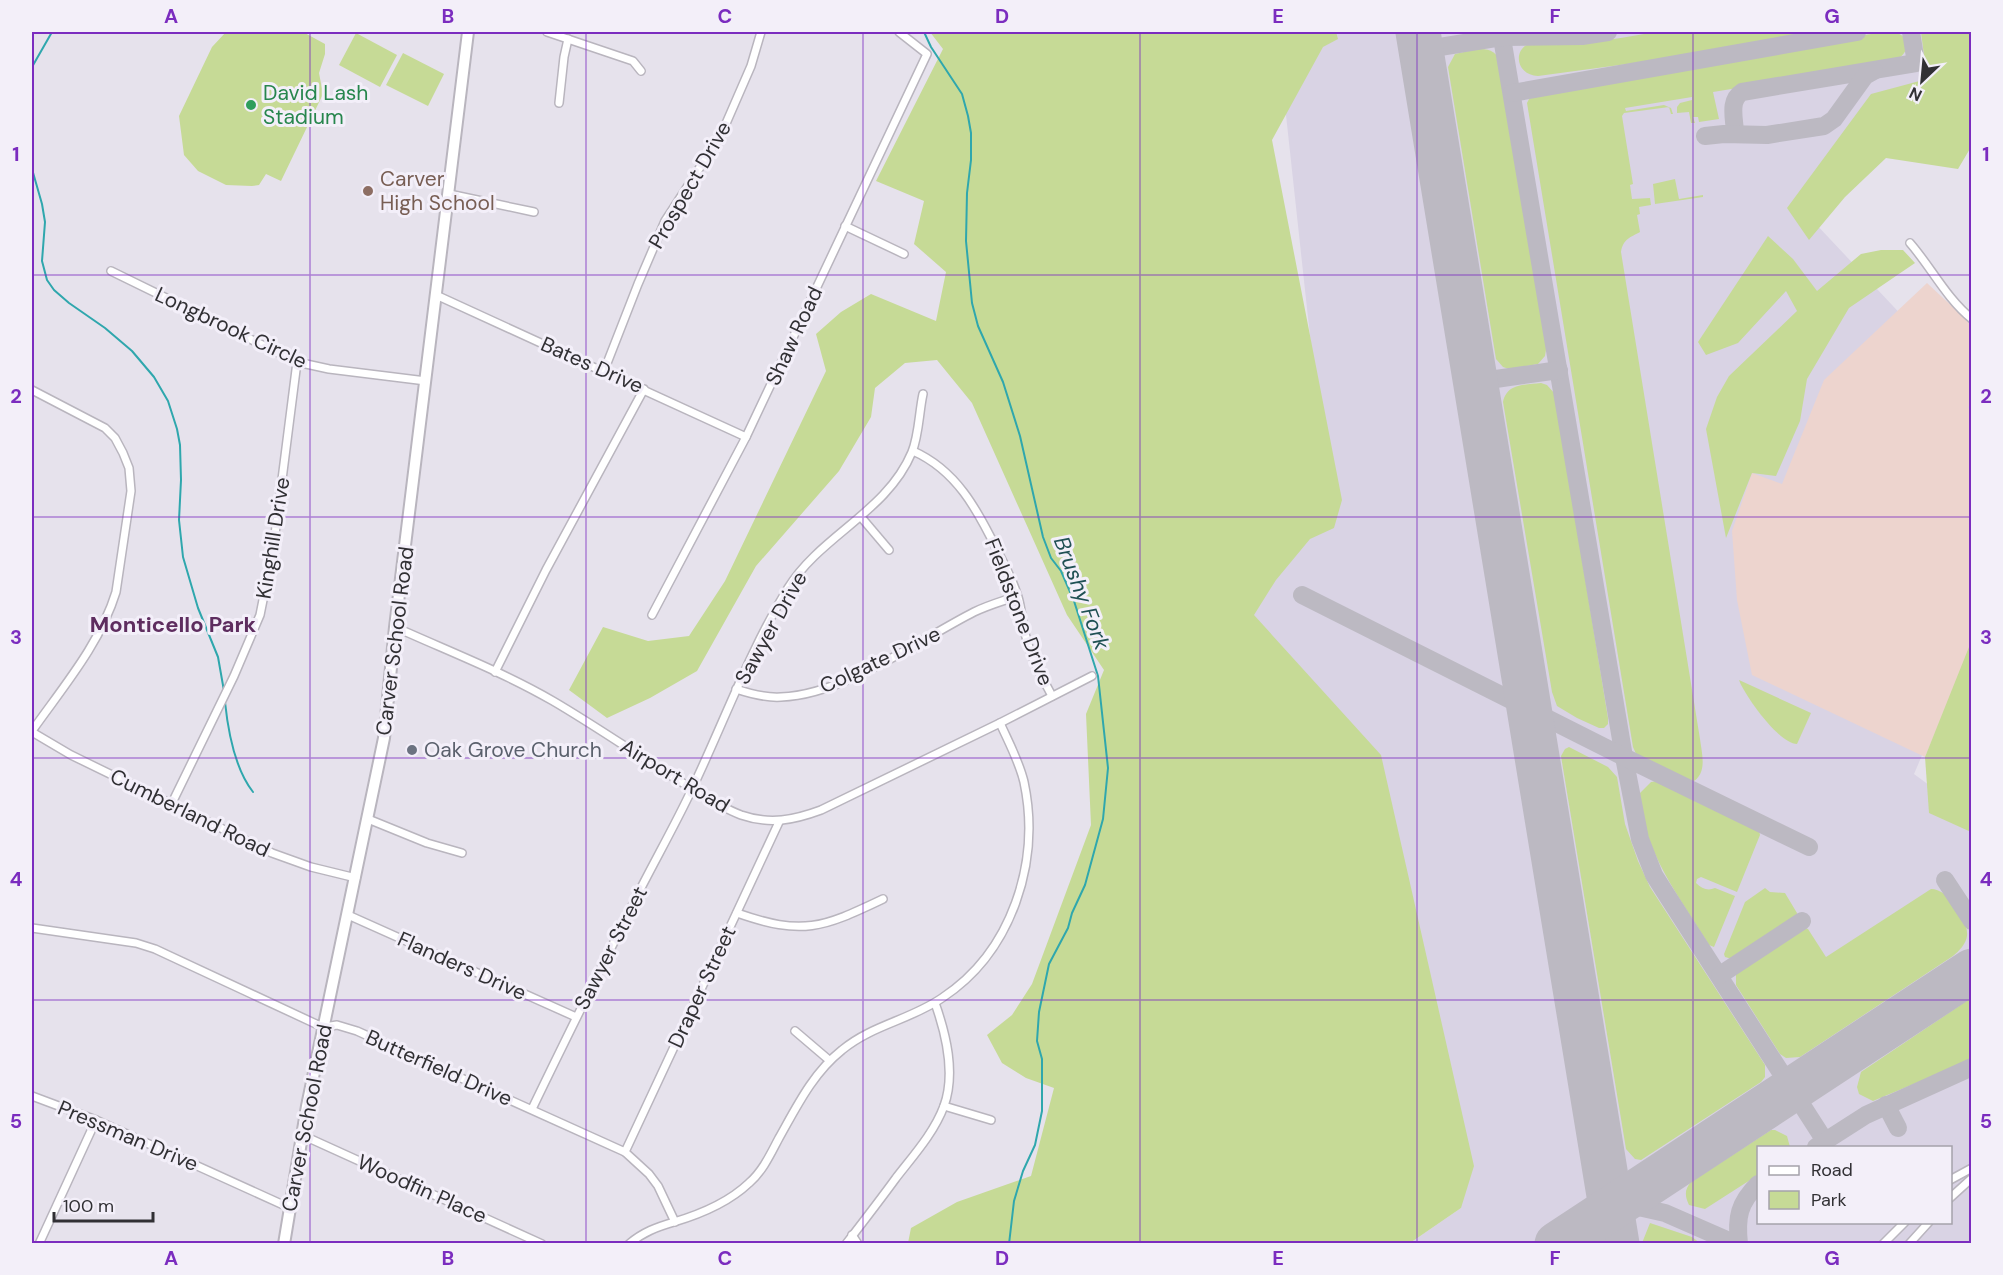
<svg xmlns="http://www.w3.org/2000/svg" width="2003" height="1275" viewBox="0 0 2003 1275" font-family="'DM Sans',sans-serif">
	<style>
		.built { fill: #d9d3e4; fill-rule: evenodd }
		.industrial { fill: #edd4ce }
		.green { fill: #c6da96 }
		.lines { fill: none; stroke-linecap: round; stroke-linejoin: round }
		.stream { stroke: #2fa7ad; stroke-width: 2 }
		.taxiway { stroke: #bcb9c2; stroke-width: 18 }
		.runway { stroke: #bcb9c2; stroke-width: 45 }
		.street-casing { stroke: #b9b5be; stroke-width: 10 }
		.primary-casing { stroke: #b9b5be; stroke-width: 14 }
		.street { stroke: #fff; stroke-width: 7 }
		.primary { stroke: #fff; stroke-width: 10 }
		.grid { fill: none; stroke: #7b2cbf; stroke-width: 1.5; stroke-opacity: 0.55 }
		.leisure-dot { fill: #2e9e5b; stroke: #f3eff9; stroke-width: 2 }
		.education-dot { fill: #8d6e63; stroke: #f3eff9; stroke-width: 2 }
		.worship-dot { fill: #6b7280; stroke: #f3eff9; stroke-width: 2 }
		.labels { text-anchor: middle; dominant-baseline: central; stroke-width: 6; stroke-linejoin: round; paint-order: stroke }
		.leisure-label { font-size: 21px; fill: #27864d; stroke: #f3eff9; text-anchor: start }
		.education-label { font-size: 21px; fill: #785e54; stroke: #f3eff9; text-anchor: start }
		.street-label { font-size: 21px; fill: #313034; stroke: #f3eff9 }
		.worship-label { font-size: 21px; fill: #5b616d; stroke: #f3eff9; text-anchor: start }
		.water-label { font-size: 22px; font-style: italic; fill: #205154; stroke: #f3eff9 }
		.neighbourhood-label { font-size: 22px; font-weight: bold; fill: #5e2d5f; stroke: #f3eff9 }
		.neatline { fill: none; stroke: #7b2cbf; stroke-width: 2 }
		.grid-label { font-size: 20px; text-anchor: middle; font-weight: bold; fill: #7b2cbf }
	</style>
	<rect width="100%" height="100%" fill="#e6e2ec"/>
	<!-- built -->
	<path class="built" d="M 1277,32 L 1926,32 L 1928,92 L 1814,222 L 1971,389 L 1971,641 L 1914,774 L 1971,816 L 1971,1243 L 1410,1243 L 1461,1208 L 1279,709 L 1221,575 L 1325,474 ZM 1758,1148 L 1950,1148 L 1950,1222 L 1758,1222 Z"/>
	<!-- industrial -->
	<path class="industrial" d="M 1927,283 L 1971,324 L 1972,400 L 1968,408 L 1972,409 L 1971,646 L 1925,757 L 1752,675 L 1737,600 L 1732,531 L 1752,473 L 1782,484 L 1824,380 Z"/>
	<!-- green -->
	<g class="green">
		<path d="M 226,32 L 303,32 L 325,44 L 325,54 L 319,73 L 323,94 L 281,181 L 266,174 L 259,185 L 252,186 L 226,185 L 198,171 L 184,155 L 179,116 L 212,47 Z"/>
		<path d="M 930,32 L 1336,32 L 1338,39 L 1323,47 L 1272,140 L 1342,500 L 1334,528 L 1310,539 L 1276,580 L 1254,615 L 1381,755 L 1474,1166 L 1461,1208 L 1410,1243 L 908,1243 L 911,1228 L 957,1202 L 1031,1176 L 1054,1088 L 1026,1078 L 1002,1063 L 987,1035 L 1012,1015 L 1032,984 L 1091,825 L 1086,714 L 1104,670 L 1067,615 L 972,403 L 937,360 L 905,363 L 875,388 L 871,417 L 839,471 L 756,566 L 697,671 L 650,698 L 607,718 L 569,690 L 603,627 L 648,641 L 689,636 L 725,581 L 826,371 L 816,334 L 841,312 L 871,294 L 936,321 L 946,272 L 914,244 L 924,201 L 876,181 L 943,49 Z"/>
		<path d="M 1657,32 L 1816,32 L 1642,62 L 1538,76 C 1516,75 1512,49 1531,43 C 1548,37 1570,41 1587,41 C 1611,41 1634,35 1657,32 Z"/>
		<path d="M 1883,32 C 1909,30 1916,48 1894,62 L 1713,92 L 1719,119 L 1699,122 L 1698,117 L 1693,117 L 1695,123 L 1691,123 L 1689,112 L 1677,113 L 1677,107 L 1680,103 L 1692,100 L 1692,97 L 1625,108 L 1626,111 L 1664,105 L 1671,108 L 1673,114 L 1671,114 L 1669,107 L 1624,113 L 1622,116 L 1633,184 L 1630,185 L 1632,199 L 1650,198 L 1651,205 L 1639,207 L 1640,214 L 1637,215 L 1640,232 C 1631,237 1623,239 1621,252 L 1700,739 C 1702,755 1708,774 1691,783 L 1641,760 L 1637,756 L 1633,747 L 1527,103 L 1531,95 L 1545,88 Z"/>
		<path d="M 1921,32 L 1971,32 L 1971,147 L 1958,169 L 1886,158 L 1845,197 L 1809,240 L 1787,208 L 1871,94 L 1927,79 Z"/>
		<path d="M 356,33 L 397,55 L 380,87 L 339,65 Z"/>
		<path d="M 1477,49 C 1488,49 1495,50 1499,60 L 1547,343 L 1545,356 L 1538,364 L 1509,369 L 1503,367 L 1496,359 L 1448,67 L 1455,54 Z"/>
		<path d="M 403,53 L 444,74 L 428,106 L 386,85 Z"/>
		<path d="M 1675,179 L 1679,199 L 1703,195 L 1703,197 L 1655,204 L 1653,184 Z"/>
		<path d="M 1768,236 L 1793,259 L 1817,291 L 1861,254 L 1881,250 L 1903,250 L 1915,263 L 1849,308 L 1807,379 L 1800,421 L 1776,476 L 1752,473 L 1726,538 L 1706,429 L 1717,397 L 1729,376 L 1797,311 L 1786,291 L 1738,343 L 1706,355 L 1698,342 Z"/>
		<path d="M 1541,383 L 1547,385 L 1555,394 L 1608,718 L 1608,724 L 1604,728 L 1599,728 L 1577,718 L 1557,706 L 1552,692 L 1503,402 C 1507,383 1524,385 1541,383 Z"/>
		<path d="M 1971,642 L 1972,832 L 1971,832 L 1929,813 L 1925,757 Z"/>
		<path d="M 1739,680 L 1811,713 L 1797,744 C 1779,744 1745,696 1739,680 Z"/>
		<path d="M 1569,747 L 1608,767 L 1617,777 L 1625,824 L 1638,861 L 1650,887 L 1765,1065 L 1765,1077 L 1761,1082 L 1641,1160 L 1635,1159 L 1626,1149 L 1561,756 L 1565,749 Z"/>
		<path d="M 1658,781 L 1759,830 L 1760,835 L 1737,892 L 1701,877 L 1697,879 L 1696,883 C 1702,889 1708,891 1715,888 L 1735,896 L 1714,947 L 1709,945 C 1681,899 1641,849 1640,793 L 1651,782 Z"/>
		<path d="M 1765,888 L 1770,892 L 1785,893 L 1797,913 L 1796,918 L 1736,957 L 1732,959 L 1725,957 L 1724,954 L 1745,902 Z"/>
		<path d="M 1931,889 C 1949,889 1969,919 1967,936 C 1966,944 1959,951 1953,956 L 1800,1057 L 1786,1058 L 1780,1054 L 1736,985 L 1736,973 L 1802,927 L 1808,929 L 1826,957 Z"/>
		<path d="M 1971,998 L 1971,1060 L 1873,1101 L 1859,1094 L 1857,1087 L 1861,1072 Z"/>
		<path d="M 1771,1130 L 1775,1130 L 1787,1136 L 1790,1147 L 1758,1148 L 1758,1175 L 1705,1209 L 1689,1205 C 1685,1196 1684,1190 1691,1182 Z"/>
		<path d="M 1650,1223 L 1692,1237 L 1700,1243 L 1642,1243 Z"/>
	</g>
	<g class="lines">
		<!-- stream -->
		<g class="stream">
			<path d="M 924,32 L 931,47 L 962,94 L 968,116 L 971,133 L 971,160 L 967,193 L 966,241 L 972,303 L 978,326 L 1003,382 L 1020,436 L 1043,537 L 1051,558 L 1061,571 L 1074,601 L 1098,676 L 1108,768 L 1103,819 L 1085,885 L 1072,913 L 1068,928 L 1049,964 L 1039,1012 L 1037,1041 L 1042,1059 L 1042,1111 L 1035,1145 L 1023,1171 L 1014,1201 L 1009,1244"/>
			<path d="M 32,67 L 52,32"/>
			<path d="M 32,169 L 42,204 L 45,222 L 42,261 L 47,280 L 54,290 L 69,303 L 105,328 L 132,351 L 154,377 L 168,401 L 177,429 L 180,445 L 181,480 L 179,520 L 183,557 L 198,608 L 218,657 L 224,691"/>
			<path d="M 225,702 C 228,731 235,769 253,792"/>
		</g>
		<!-- taxiway -->
		<g class="taxiway">
			<path d="M 1501,32 L 1624,757 L 1640,839 L 1654,875 L 1668,897 L 1825,1141"/>
			<path d="M 1421,50 L 1502,37 L 1582,36 L 1608,32"/>
			<path d="M 1512,93 L 1857,32"/>
			<path d="M 1735,134 C 1735,120 1728,101 1742,92 L 1916,63 L 1911,32"/>
			<path d="M 1705,136 L 1724,134 L 1767,135 L 1824,126 L 1834,119 L 1865,76 L 1874,71"/>
			<path d="M 1475,382 L 1559,370"/>
			<path d="M 1302,595 L 1624,757 L 1809,847"/>
			<path d="M 1945,880 L 1972,921"/>
			<path d="M 1720,975 L 1802,921"/>
			<path d="M 1886,1105 L 1898,1128"/>
			<path d="M 1816,1147 L 1866,1115 L 1972,1067"/>
			<path d="M 1602,1154 C 1614,1177 1621,1195 1647,1206"/>
			<path d="M 1612,1208 L 1634,1206 L 1665,1213 L 1736,1244"/>
			<path d="M 1739,1244 C 1736,1217 1739,1203 1758,1184"/>
		</g>
		<!-- runway -->
		<g class="runway">
			<path d="M 1418,32 L 1617,1244"/>
			<path d="M 1557,1244 L 1972,971"/>
		</g>
		<defs>
			<g id="street">
				<path d="M 547,32 L 633,61 L 641,71"/>
				<path d="M 559,103 L 564,57 L 568,39"/>
				<path d="M 449,194 L 534,212"/>
				<path d="M 845,226 L 904,254"/>
				<path d="M 1910,243 C 1931,267 1946,298 1972,319"/>
				<path d="M 111,271 L 297,362 L 329,369 L 426,381"/>
				<path d="M 436,295 L 746,437"/>
				<path d="M 604,371 L 638,284 L 665,221 L 721,135 L 751,66 L 761,32"/>
				<path d="M 32,390 L 105,428 L 115,438 L 123,453 L 129,468 L 131,491 L 116,592 C 100,644 63,687 32,731"/>
				<path d="M 913,451 C 956,470 977,509 997,550 C 1005,565 1013,581 1018,597 C 1022,610 1022,624 1026,637 C 1031,658 1042,677 1052,696"/>
				<path d="M 861,517 L 889,550"/>
				<path d="M 652,615 L 746,437 L 927,54 L 899,32"/>
				<path d="M 395,627 C 448,651 503,672 553,701 C 594,725 633,752 673,777 C 695,790 717,806 741,815 C 770,825 794,820 821,810 L 1000,723 L 1092,676"/>
				<path d="M 495,672 L 546,570 L 644,389"/>
				<path d="M 736,689 C 751,694 766,698 781,697 C 844,695 919,640 974,612 C 988,605 1003,601 1017,596"/>
				<path d="M 32,732 L 71,755 L 272,853 L 311,867 L 356,878"/>
				<path d="M 172,803 L 234,676 L 260,615 L 273,550 L 297,362"/>
				<path d="M 368,819 L 427,843 L 462,853"/>
				<path d="M 737,913 C 803,936 822,928 883,899"/>
				<path d="M 348,915 L 576,1017"/>
				<path d="M 32,928 L 136,943 L 155,949 L 316,1024 L 324,1027 L 337,1025 L 357,1031 L 625,1152 L 649,1174 L 658,1186 L 675,1222"/>
				<path d="M 795,1031 L 829,1060"/>
				<path d="M 32,1096 L 96,1120 L 290,1208"/>
				<path d="M 944,1106 L 991,1120"/>
				<path d="M 532,1109 C 568,1034 605,960 642,886 C 659,853 677,821 692,789 C 724,722 749,652 788,588 C 821,535 887,512 912,452 C 919,435 919,412 923,394"/>
				<path d="M 302,1135 L 542,1244"/>
				<path d="M 625,1152 L 779,822"/>
				<path d="M 1950,1180 L 1972,1168"/>
				<path d="M 1950,1198 L 1972,1178"/>
				<path d="M 852,1235 L 858,1244"/>
				<path d="M 39,1244 L 96,1120"/>
				<path d="M 629,1244 C 643,1232 657,1227 674,1222 C 701,1214 728,1203 749,1183 C 763,1171 771,1153 779,1138 C 797,1106 813,1073 842,1050 C 872,1025 910,1020 942,998 C 1012,952 1041,862 1024,782 C 1019,761 1009,743 1000,723"/>
				<path d="M 846,1244 C 863,1222 880,1200 896,1178 C 913,1156 934,1133 944,1106 C 956,1073 946,1034 935,1003"/>
				<path d="M 1883,1244 L 1905,1222"/>
				<path d="M 1909,1244 L 1929,1222"/>
			</g>
			<path id="primary" d="M 284,1244 L 307,1106 L 384,738 L 395,627 L 468,32"/>
		</defs>
		<!-- street casing -->
		<use href="#street" class="street-casing"/>
		<!-- primary casing -->
		<use href="#primary" class="primary-casing"/>
		<!-- street -->
		<use href="#street" class="street"/>
		<!-- primary -->
		<use href="#primary" class="primary"/>
	</g>
	<!-- grid -->
	<path class="grid" d="M 310,32 L 310,1244M 586,32 L 586,1244M 863,32 L 863,1244M 1140,32 L 1140,1244M 1417,32 L 1417,1244M 1693,32 L 1693,1244M 32,275 L 1972,275M 32,517 L 1972,517M 32,758 L 1972,758M 32,1000 L 1972,1000"/>
	<!-- markers -->
	<circle class="leisure-dot" cx="251" cy="105" r="6"/>
	<circle class="education-dot" cx="368" cy="191" r="6"/>
	<circle class="worship-dot" cx="412" cy="750" r="6"/>
	<g class="labels">
		<!-- leisure labels -->
		<g class="leisure-label">
			<text x="263" y="93">David Lash<tspan x="263" dy="24">Stadium</tspan></text>
		</g>
		<!-- education labels -->
		<g class="education-label">
			<text x="380" y="179">Carver<tspan x="380" dy="24">High School</tspan></text>
		</g>
		<!-- street labels -->
		<g class="street-label">
			<text transform="translate(690 185) rotate(-60)">Prospect Drive</text>
			<text transform="translate(231 328) rotate(25)">Longbrook Circle</text>
			<text transform="translate(794 336) rotate(-65)">Shaw Road</text>
			<text transform="translate(592 365) rotate(24)">Bates Drive</text>
			<text transform="translate(273 538) rotate(-81)">Kinghill Drive</text>
			<text transform="translate(1019 612) rotate(69)">Fieldstone Drive</text>
			<text transform="translate(771 628) rotate(-61)">Sawyer Drive</text>
			<text transform="translate(395 641) rotate(-83)">Carver School Road</text>
			<text transform="translate(880 660) rotate(-25)">Colgate Drive</text>
			<text transform="translate(675 776) rotate(31)">Airport Road</text>
			<text transform="translate(190 813) rotate(26)">Cumberland Road</text>
			<text transform="translate(611 948) rotate(-63)">Sawyer Street</text>
			<text transform="translate(462 966) rotate(24)">Flanders Drive</text>
			<text transform="translate(702 987) rotate(-65)">Draper Street</text>
			<text transform="translate(439 1068) rotate(24)">Butterfield Drive</text>
			<text transform="translate(307 1118) rotate(-79)">Carver School Road</text>
			<text transform="translate(128 1136) rotate(23)">Pressman Drive</text>
			<text transform="translate(422 1189) rotate(24)">Woodfin Place</text>
		</g>
		<!-- worship labels -->
		<g class="worship-label">
			<text x="424" y="750">Oak Grove Church</text>
		</g>
		<!-- water labels -->
		<g class="water-label">
			<text transform="translate(1082 593) rotate(69)">Brushy Fork</text>
		</g>
		<!-- neighbourhood labels -->
		<g class="neighbourhood-label">
			<text x="173" y="624">Monticello Park</text>
		</g>
	</g>
	<!-- border -->
	<rect width="2003" height="1275" fill="none" stroke="#f3eff9" stroke-width="66"/>
	<!-- legend -->
	<rect x="1757" y="1146" width="195" height="78" fill="#f3eff9" stroke="#a5a3aa" stroke-width="1.5"/>
	<rect x="1769" y="1166" width="30" height="9" fill="#ffffff" stroke="#a5a3aa" stroke-width="1.5"/>
	<text x="1811" y="1176" font-size="18" fill="#313034">Road</text>
	<rect x="1769" y="1191" width="30" height="18" fill="#c6da96" stroke="#a5a3aa" stroke-width="1.5"/>
	<text x="1811" y="1206" font-size="18" fill="#313034">Park</text>
	<!-- north arrow -->
	<g transform="translate(1922 81) rotate(206)" stroke="#f3eff9" stroke-width="4.5" paint-order="stroke">
	<path d="M0-4.5L10 22L0 15L-10 22Z" fill="#313034"/>
	<text y="-9" font-size="16" font-weight="bold" text-anchor="middle" fill="#313034">N</text>
	</g>
	<!-- scale -->
	<path d="M54 1212v9h99v-9" fill="none" stroke="#313034" stroke-width="3"/>
	<text x="63" y="1212" font-size="18" fill="#313034" stroke="#f3eff9" stroke-width="4.5" paint-order="stroke">100 m</text>
	<rect x="33" y="33" width="1937" height="1209" class="neatline"/>
	<g class="grid-label">
		<text x="171" y="23">A</text>
		<text x="448" y="23">B</text>
		<text x="725" y="23">C</text>
		<text x="1002" y="23">D</text>
		<text x="1278" y="23">E</text>
		<text x="1555" y="23">F</text>
		<text x="1832" y="23">G</text>
		<text x="16" y="161">1</text>
		<text x="1986" y="161">1</text>
		<text x="16" y="403">2</text>
		<text x="1986" y="403">2</text>
		<text x="16" y="644">3</text>
		<text x="1986" y="644">3</text>
		<text x="16" y="886">4</text>
		<text x="1986" y="886">4</text>
		<text x="16" y="1128">5</text>
		<text x="1986" y="1128">5</text>
		<text x="171" y="1265">A</text>
		<text x="448" y="1265">B</text>
		<text x="725" y="1265">C</text>
		<text x="1002" y="1265">D</text>
		<text x="1278" y="1265">E</text>
		<text x="1555" y="1265">F</text>
		<text x="1832" y="1265">G</text>
	</g>
</svg>
